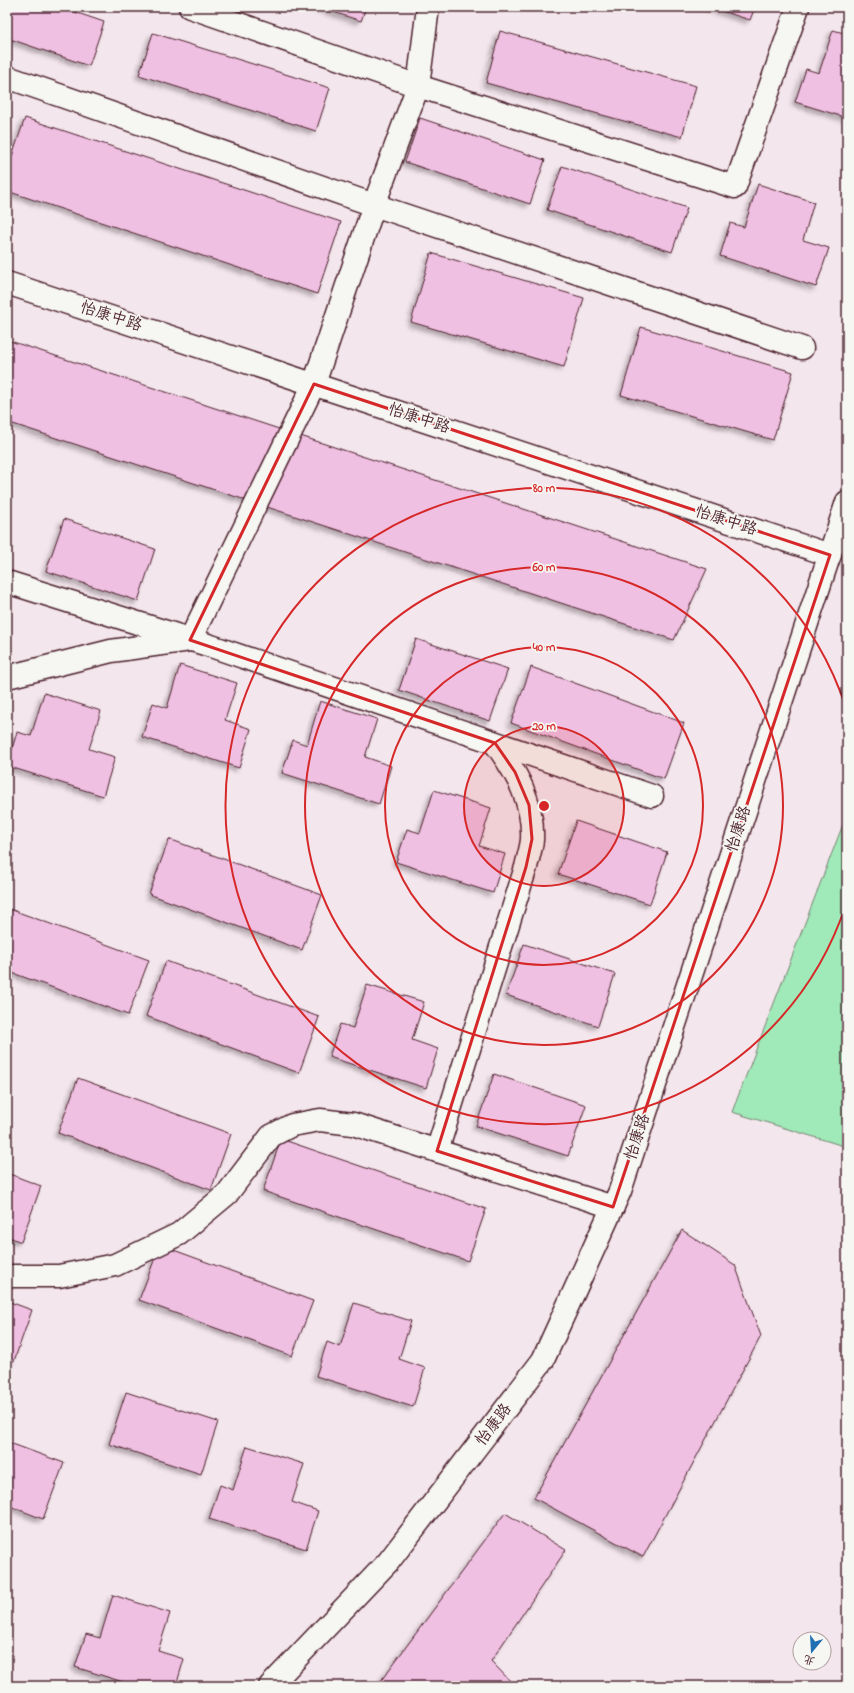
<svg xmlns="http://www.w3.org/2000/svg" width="854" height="1693" viewBox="0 0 854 1693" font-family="'Indie Flower','LXGW WenKai TC',sans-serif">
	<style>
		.green { fill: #a0e9b8; stroke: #758472 }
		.building { fill: #f0c0e2; stroke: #4a1f2b; filter: url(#shadow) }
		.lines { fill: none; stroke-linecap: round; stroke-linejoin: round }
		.minor-casing { stroke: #4a1f2b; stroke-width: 25 }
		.tertiary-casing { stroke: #4a1f2b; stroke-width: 25 }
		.minor { stroke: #f6f6f2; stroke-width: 22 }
		.tertiary { stroke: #f6f6f2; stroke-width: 22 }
		.marked { fill: none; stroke: #d62828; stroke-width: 3; stroke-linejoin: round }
		.ring { fill: none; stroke: #d62828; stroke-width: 2 }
		.labels { text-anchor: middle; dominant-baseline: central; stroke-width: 3.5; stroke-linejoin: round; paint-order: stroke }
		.street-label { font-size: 16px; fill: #4a1f2b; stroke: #f6f6f2 }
		.centre { fill: #d62828; stroke: #f6f6f2; stroke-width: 2 }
		.ring-label { font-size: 12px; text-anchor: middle; font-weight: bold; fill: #d62828; stroke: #f6f6f2; stroke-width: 3.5; stroke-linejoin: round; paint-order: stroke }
	</style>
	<defs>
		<filter id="shadow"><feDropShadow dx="-3.5" dy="3.5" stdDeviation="2" flood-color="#0004"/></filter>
	</defs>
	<rect width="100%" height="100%" fill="#f4e6ed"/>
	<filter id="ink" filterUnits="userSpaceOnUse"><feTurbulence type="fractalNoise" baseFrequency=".025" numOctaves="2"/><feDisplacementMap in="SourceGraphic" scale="8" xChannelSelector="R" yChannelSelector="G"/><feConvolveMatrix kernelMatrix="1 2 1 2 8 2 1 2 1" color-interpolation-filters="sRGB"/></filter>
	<g filter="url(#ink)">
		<!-- green -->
		<path class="green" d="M 847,814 L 847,1147 L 732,1112 Z"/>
		<!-- building -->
		<g class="building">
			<path d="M 7,7 L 60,7 L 104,22 L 89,66 L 7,38 Z"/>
			<path d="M 318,7 L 366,7 L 361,21 Z"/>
			<path d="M 709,7 L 755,7 L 750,20 Z"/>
			<path d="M 833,30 L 847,34 L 847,118 L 795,102 L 806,69 L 819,73 Z"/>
			<path d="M 500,31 L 696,86 L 682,137 L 486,83 Z"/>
			<path d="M 153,33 L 330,88 L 316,131 L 139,75 Z"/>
			<path d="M 25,118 L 341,222 L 317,294 L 7,191 L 7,171 Z"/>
			<path d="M 420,118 L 545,160 L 530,204 L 405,162 Z"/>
			<path d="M 562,166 L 687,208 L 672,252 L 547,210 Z"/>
			<path d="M 758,184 L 814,202 L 803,240 L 829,248 L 816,287 L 720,256 L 730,223 L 744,227 Z"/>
			<path d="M 431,253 L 584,298 L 564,367 L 411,322 Z"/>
			<path d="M 641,327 L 793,372 L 773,440 L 621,395 Z"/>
			<path d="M 7,340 L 707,569 L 674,640 L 7,422 Z"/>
			<path d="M 64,519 L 155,549 L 138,601 L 46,571 Z"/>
			<path d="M 416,639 L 508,669 L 490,721 L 399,690 Z"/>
			<path d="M 180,665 L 237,683 L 225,720 L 251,729 L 239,768 L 142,737 L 153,703 L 167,708 Z"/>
			<path d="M 531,667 L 684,723 L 664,779 L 511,723 Z"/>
			<path d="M 44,693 L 101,711 L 89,749 L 115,757 L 103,796 L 7,766 L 17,732 L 31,736 Z"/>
			<path d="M 320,701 L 377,719 L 365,757 L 391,766 L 379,804 L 282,773 L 293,740 L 307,745 Z"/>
			<path d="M 434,790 L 491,808 L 479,846 L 505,854 L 493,893 L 396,862 L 407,829 L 420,833 Z"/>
			<path d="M 576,821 L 667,852 L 650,904 L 558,874 Z"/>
			<path d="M 169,839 L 322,895 L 302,950 L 149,894 Z"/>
			<path d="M 7,908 L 149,960 L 128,1015 L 7,971 Z"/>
			<path d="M 524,944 L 615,974 L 598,1026 L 506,995 Z"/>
			<path d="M 166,961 L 319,1017 L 299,1073 L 146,1016 Z"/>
			<path d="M 367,985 L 424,1002 L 412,1040 L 438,1049 L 426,1088 L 329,1057 L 340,1024 L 353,1028 Z"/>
			<path d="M 494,1074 L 586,1105 L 568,1156 L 476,1126 Z"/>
			<path d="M 78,1078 L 231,1134 L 211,1190 L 58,1133 Z"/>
			<path d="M 281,1139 L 486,1209 L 468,1261 L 263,1191 Z"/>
			<path d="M 7,1173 L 41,1186 L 21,1242 L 7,1236 Z"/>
			<path d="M 682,1230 L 735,1265 L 761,1336 L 643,1557 L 534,1498 Z"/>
			<path d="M 160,1245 L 313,1301 L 292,1356 L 139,1300 Z"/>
			<path d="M 7,1301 L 32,1310 L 14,1361 L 7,1359 Z"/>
			<path d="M 354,1303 L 411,1321 L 399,1359 L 425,1368 L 413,1407 L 316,1376 L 327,1342 L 340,1347 Z"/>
			<path d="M 126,1392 L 218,1422 L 201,1474 L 109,1444 Z"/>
			<path d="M 7,1442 L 64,1463 L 43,1519 L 7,1505 Z"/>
			<path d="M 247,1446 L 304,1464 L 292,1502 L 318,1511 L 306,1549 L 209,1519 L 220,1485 L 233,1490 Z"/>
			<path d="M 505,1513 L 566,1550 L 491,1661 L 515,1686 L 377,1686 Z"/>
			<path d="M 113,1595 L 170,1613 L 158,1651 L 184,1659 L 176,1686 L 136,1686 L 75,1667 L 86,1634 L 100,1638 Z"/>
		</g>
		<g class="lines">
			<defs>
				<g id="minor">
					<path d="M 190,7 L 418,86 L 735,187 L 798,7"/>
					<path d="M 7,77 L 374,205 L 802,348"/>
					<path d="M 7,283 L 830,555"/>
					<path d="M 7,582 L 211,646 L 652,796"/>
					<path d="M 7,677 L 111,651 L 190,640 L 314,384 L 374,205 L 418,86 L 428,7"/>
					<path d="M 437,1151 L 526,867 C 528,858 531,849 532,840 C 534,802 516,772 495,743"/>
					<path d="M 7,1276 L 59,1276 L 115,1265 L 179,1234 L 227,1194 L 271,1136 L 292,1125 L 320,1120 L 353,1124 L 613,1207"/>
				</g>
				<path id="tertiary" d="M 270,1686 L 389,1561 L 543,1360 L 620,1191 L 847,502"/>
			</defs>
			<!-- minor casing -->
			<use href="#minor" class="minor-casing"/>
			<!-- tertiary casing -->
			<use href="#tertiary" class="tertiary-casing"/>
			<!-- minor -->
			<use href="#minor" class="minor"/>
			<!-- tertiary -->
			<use href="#tertiary" class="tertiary"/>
		</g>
	</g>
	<!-- marked area -->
	<path class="marked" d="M 314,384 L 830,555 L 613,1207 L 437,1151 L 526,867 L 532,839 L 529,805 L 515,772 L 495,743 L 190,640 Z"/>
	<!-- distance rings -->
	<circle cx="544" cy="806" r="80" fill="#d62828" fill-opacity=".12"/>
	<g class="ring">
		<circle cx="544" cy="806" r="80"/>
		<circle cx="544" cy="806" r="159"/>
		<circle cx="544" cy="806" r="239"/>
		<path d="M846 904A318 318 0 1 1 846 708"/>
	</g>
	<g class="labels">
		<!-- street labels -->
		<g class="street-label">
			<text transform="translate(111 317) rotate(18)">怡康中路</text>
			<text transform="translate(419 419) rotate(18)">怡康中路</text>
			<text transform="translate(726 521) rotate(18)">怡康中路</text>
			<text transform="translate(739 829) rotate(-72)">怡康路</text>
			<text transform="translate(638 1137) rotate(-72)">怡康路</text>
			<text transform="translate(494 1425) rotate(-53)">怡康路</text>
		</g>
	</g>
	<circle cx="544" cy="806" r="6" class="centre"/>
	<g class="ring-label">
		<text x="544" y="492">80 m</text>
		<text x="544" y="571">60 m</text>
		<text x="544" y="651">40 m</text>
		<text x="544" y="730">20 m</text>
	</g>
	<!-- margin -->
	<rect width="854" height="1693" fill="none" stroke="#f6f6f2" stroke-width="24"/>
	<rect x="12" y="12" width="830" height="1669" fill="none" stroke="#4a1f2b" stroke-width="1.5" filter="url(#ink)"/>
	<!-- north arrow -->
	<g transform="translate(812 1651) rotate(198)"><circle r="19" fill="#f6f6f2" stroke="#b1a0a2"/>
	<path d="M0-3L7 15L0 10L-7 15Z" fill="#1f6fb2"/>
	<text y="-6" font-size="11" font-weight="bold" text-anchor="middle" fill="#4a1f2b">北</text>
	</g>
</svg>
